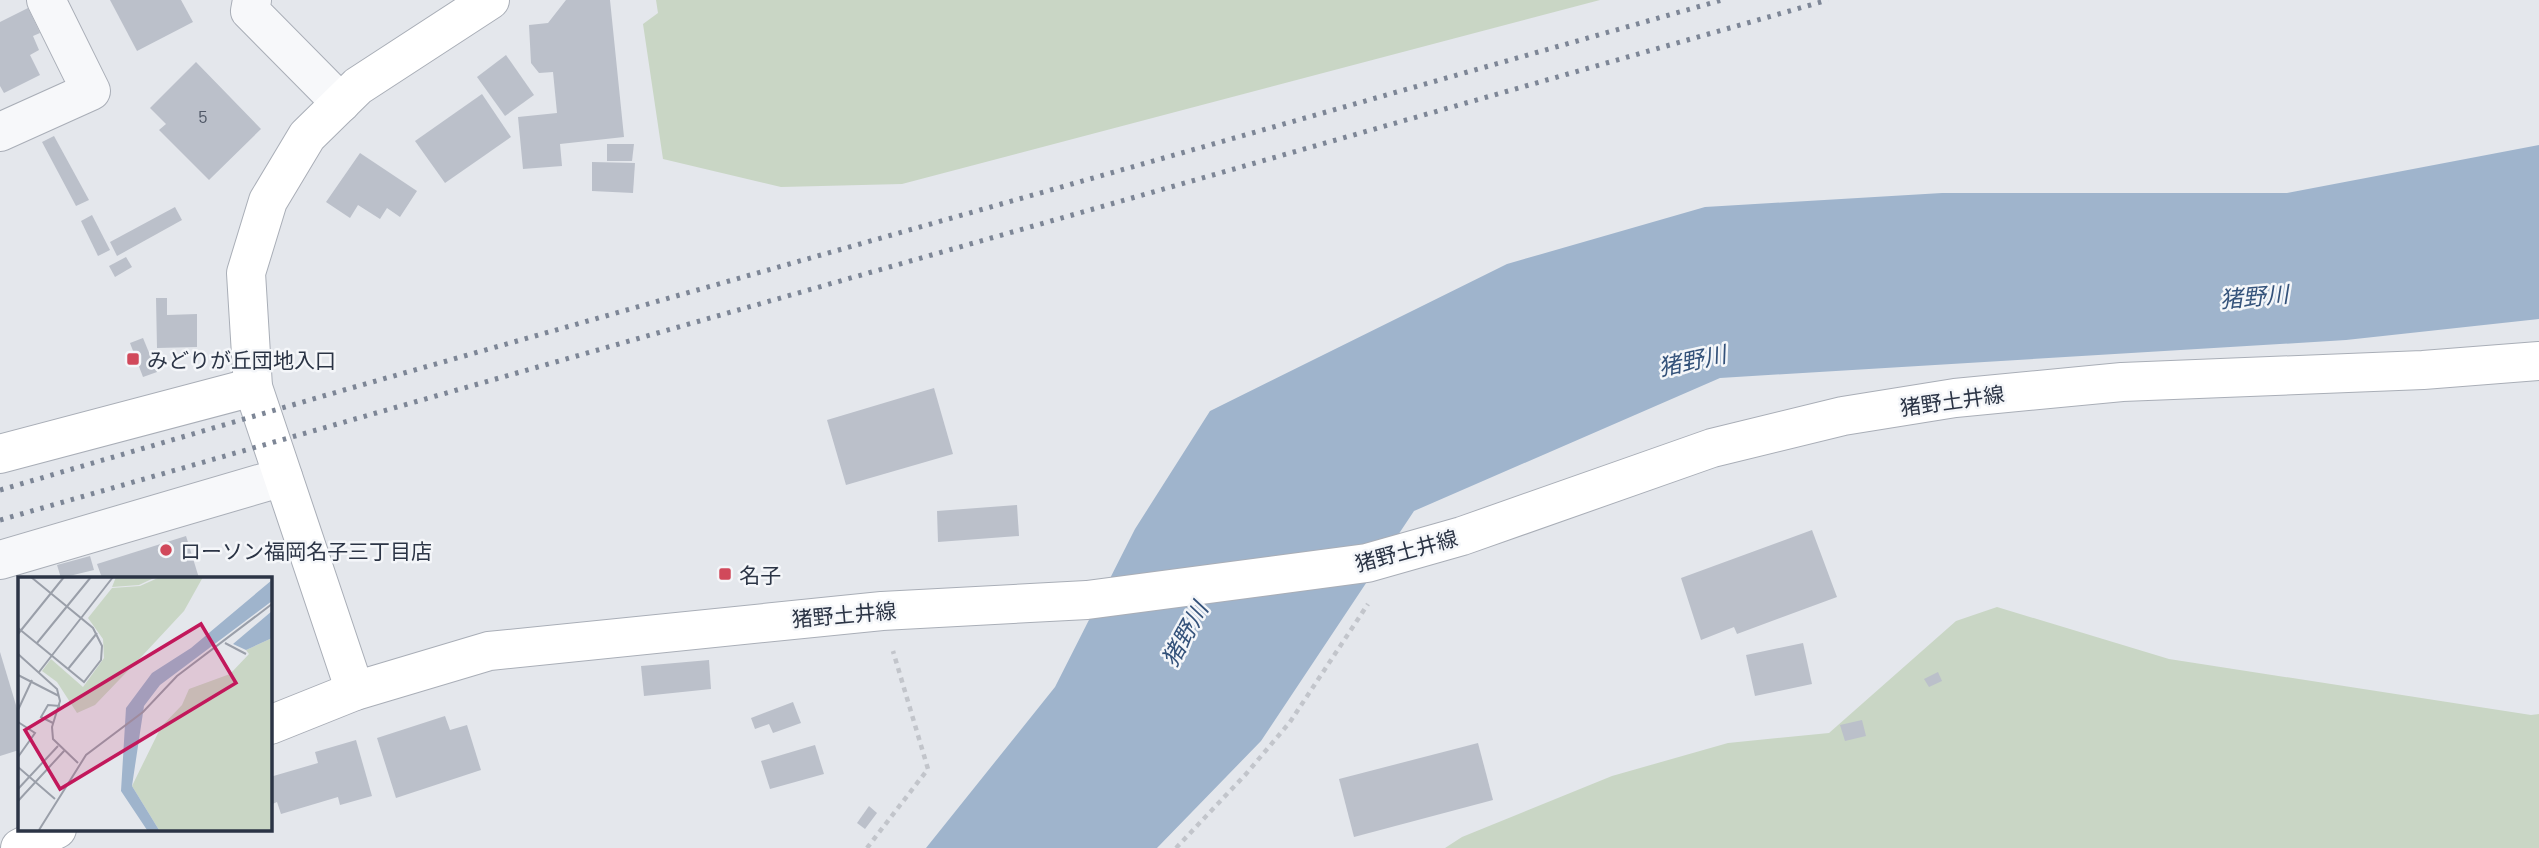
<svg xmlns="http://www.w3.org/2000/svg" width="2539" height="848" viewBox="0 0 2539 848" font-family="Barlow,'Noto Sans JP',sans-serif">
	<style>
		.green { fill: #c9d6c5 }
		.water { fill: #9fb4cc }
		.building { fill: #bbc0ca }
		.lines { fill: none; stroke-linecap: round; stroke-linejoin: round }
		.street-casing { stroke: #a9aeb7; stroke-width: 40 }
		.secondary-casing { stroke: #a9aeb7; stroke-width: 40 }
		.path { stroke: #c2c5cb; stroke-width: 4.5; stroke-dasharray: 5 5; stroke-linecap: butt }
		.street { stroke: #f7f8fa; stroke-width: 38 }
		.secondary { stroke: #fff; stroke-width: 38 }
		.rail { stroke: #7d8696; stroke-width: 5; stroke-dasharray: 3.5 7; stroke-linecap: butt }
		.poi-dot { fill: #d1495b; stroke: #f4f6f9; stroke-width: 2.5 }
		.labels { text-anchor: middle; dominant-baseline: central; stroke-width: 5; stroke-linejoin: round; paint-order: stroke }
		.number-label { font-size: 18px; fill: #4f5766 }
		.poi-label { font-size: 21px; fill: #2b3445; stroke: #f4f6f9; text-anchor: start }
		.street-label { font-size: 21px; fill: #2b3445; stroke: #f4f6f9 }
		.water-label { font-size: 23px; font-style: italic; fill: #34527a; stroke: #f4f6f9 }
		.inset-road { fill: none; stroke: #9a9fa9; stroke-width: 2 }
		.view { fill: #c2185b; fill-opacity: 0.15; stroke: #c2185b; stroke-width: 3.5 }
		.inset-edge { fill: none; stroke: #2b3445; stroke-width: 3.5 }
	</style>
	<rect width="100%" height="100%" fill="#e4e7ec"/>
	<!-- green -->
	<g class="green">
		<path d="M 656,0 L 1600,0 L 902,184 L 781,187 L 663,159 L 643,24 L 658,13 Z"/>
		<path d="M 1997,607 L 2169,659 L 2531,715 L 2539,714 L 2539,848 L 1445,848 L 1462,837 L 1612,776 L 1728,743 L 1829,733 L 1956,621 Z"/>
	</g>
	<!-- water -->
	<path class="water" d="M 2539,145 L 2539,319 L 2346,340 L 1720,378 L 1414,511 L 1261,741 L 1157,848 L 926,848 L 1055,687 L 1135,529 L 1210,411 L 1507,264 L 1705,207 L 1942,193 L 2287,193 Z"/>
	<!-- building -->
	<g class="building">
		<path d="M 110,0 L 181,0 L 193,22 L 137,51 Z"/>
		<path d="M 566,0 L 610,0 L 624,137 L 560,144 L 562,166 L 523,169 L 518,117 L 557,113 L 553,72 L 539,73 L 531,63 L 529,25 L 548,23 Z"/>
		<path d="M 28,8 L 40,33 L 33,36 L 39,50 L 30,55 L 40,75 L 4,93 L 0,86 L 0,22 Z"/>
		<path d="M 506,55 L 534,95 L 505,116 L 477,77 Z"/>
		<path d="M 196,62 L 261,129 L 209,180 L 159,130 L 166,124 L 150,108 Z"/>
		<path d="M 482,94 L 511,137 L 445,183 L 415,141 Z"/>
		<path d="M 54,136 L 89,200 L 76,206 L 42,142 Z"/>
		<path d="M 607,144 L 634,144 L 632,161 L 607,161 Z"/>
		<path d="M 360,153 L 417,191 L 400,217 L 387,208 L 380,219 L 358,205 L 350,218 L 326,202 Z"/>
		<path d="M 592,162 L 635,163 L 633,193 L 592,191 Z"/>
		<path d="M 175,207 L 182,220 L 117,256 L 110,242 Z"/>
		<path d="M 92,215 L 110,250 L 98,256 L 81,221 Z"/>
		<path d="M 126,257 L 132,267 L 115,277 L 109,266 Z"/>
		<path d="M 156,298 L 167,298 L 167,315 L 197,314 L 197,347 L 157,348 Z"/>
		<path d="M 143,338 L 157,372 L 143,377 L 130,343 Z"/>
		<path d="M 934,388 L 953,454 L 846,485 L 827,420 Z"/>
		<path d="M 1017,505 L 1019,536 L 938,542 L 937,511 Z"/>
		<path d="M 1812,530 L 1837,597 L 1737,634 L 1734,627 L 1701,640 L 1681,578 Z"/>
		<path d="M 186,536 L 199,578 L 102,578 L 97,564 Z"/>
		<path d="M 90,556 L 94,570 L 61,578 L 57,565 Z"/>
		<path d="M 1803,643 L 1812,684 L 1755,696 L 1746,655 Z"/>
		<path d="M 0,652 L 19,715 L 19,750 L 0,756 Z"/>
		<path d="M 709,660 L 711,689 L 644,696 L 641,666 Z"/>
		<path d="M 1938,672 L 1942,681 L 1929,687 L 1924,679 Z"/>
		<path d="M 793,702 L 801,723 L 773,733 L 769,724 L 755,729 L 751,718 Z"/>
		<path d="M 445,716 L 450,730 L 467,725 L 481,770 L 396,798 L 377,738 Z"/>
		<path d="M 1862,720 L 1866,736 L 1845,741 L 1840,725 Z"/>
		<path d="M 356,740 L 372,796 L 340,805 L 338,797 L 281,814 L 277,802 L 270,805 L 270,777 L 318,763 L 315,752 Z"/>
		<path d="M 1478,743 L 1493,800 L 1354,837 L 1339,779 Z"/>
		<path d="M 815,745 L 824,774 L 770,789 L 761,761 Z"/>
		<path d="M 869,806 L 877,813 L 865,829 L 857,823 Z"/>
	</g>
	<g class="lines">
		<defs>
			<g id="street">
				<path d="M 252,0 L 250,11 L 341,103"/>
				<path d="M 0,132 L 91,91 L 46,0"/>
				<path d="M 0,560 L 283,477"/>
			</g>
			<g id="secondary">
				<path d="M 0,454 L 253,387"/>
				<path d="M 355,691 L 253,387 L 246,273 L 268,201 L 307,136 L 358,86 L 490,0"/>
				<path d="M 270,725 L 355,691 L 489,651 L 882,611 L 1087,600 L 1367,563 L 1462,536 L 1712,448 L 1843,416 L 1955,398 L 2122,382 L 2423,370 L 2539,361"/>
				<path d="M 20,848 L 57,829"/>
			</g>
		</defs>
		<!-- street casing -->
		<use href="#street" class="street-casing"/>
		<!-- secondary casing -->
		<use href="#secondary" class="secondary-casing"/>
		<!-- path -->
		<g class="path">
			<path d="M 867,848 L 928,769 L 893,651"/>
			<path d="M 1176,848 L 1246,774 L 1290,722 L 1368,604"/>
		</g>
		<!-- street -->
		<use href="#street" class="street"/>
		<!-- secondary -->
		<use href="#secondary" class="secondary"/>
		<!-- rail -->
		<g class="rail">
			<path d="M 0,490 L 344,390 L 1722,0"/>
			<path d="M 0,520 L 1828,0"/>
		</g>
	</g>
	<!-- markers -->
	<g class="poi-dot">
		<rect x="126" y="352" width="14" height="14" rx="3.5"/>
		<circle cx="166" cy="550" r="7"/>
		<rect x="718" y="567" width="14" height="14" rx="3.5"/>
	</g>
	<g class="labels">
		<!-- number labels -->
		<g class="number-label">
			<text x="203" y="116">5</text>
		</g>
		<!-- poi labels -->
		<g class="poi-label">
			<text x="147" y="359">みどりが丘団地入口</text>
			<text x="180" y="550">ローソン福岡名子三丁目店</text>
			<text x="739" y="574">名子</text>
		</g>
		<!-- street labels -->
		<g class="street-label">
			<text transform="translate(1952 400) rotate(-8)">猪野土井線</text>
			<text transform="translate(1406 550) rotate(-15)">猪野土井線</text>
			<text transform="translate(844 614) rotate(-5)">猪野土井線</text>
		</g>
		<!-- water labels -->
		<g class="water-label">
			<text transform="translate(2254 296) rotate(-5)">猪野川</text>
			<text transform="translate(1692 360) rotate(-12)">猪野川</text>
			<text transform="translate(1184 634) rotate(-61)">猪野川</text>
		</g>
	</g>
	<!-- overview -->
	<g transform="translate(18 577)">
		<rect width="254" height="254" fill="#e4e7ec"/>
		<path d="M 98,0 L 138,0 L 121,8 L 94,10 ZM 142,0 L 185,0 L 166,34 L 125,78 L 77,128 L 59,136 L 39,105 L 24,94 L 33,82 L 65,110 L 86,81 L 85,62 L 70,41 L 94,11 L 122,9 ZM 254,61 L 254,253 L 141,253 L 114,209 L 143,150 L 164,128 L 171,112 L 212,97 L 231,77 L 228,73 Z" fill="#c9d6c5"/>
		<path d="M 254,3 L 254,24 L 142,108 L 126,129 L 114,209 L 141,253 L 129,253 L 103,214 L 108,131 L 134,96 L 173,71 ZM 254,34 L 254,61 L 228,73 L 215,67 Z" fill="#9fb4cc"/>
		<path class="inset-road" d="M 0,51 L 66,105 L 83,83 L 84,69 L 75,51 L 13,0M 0,57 L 46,0M 19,66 L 73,0M 207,66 L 228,77M 0,77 L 39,112 L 42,124 L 34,150 L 35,162 L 60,186M 50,92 L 79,56M 21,95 L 95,0M 0,98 L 41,119M 0,133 L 14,103M 0,145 L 17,156 L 0,180M 35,146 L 23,140 L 30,128 L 42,129M 0,190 L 37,222M 0,212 L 40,169M 0,224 L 46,174M 21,253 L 68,178 L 125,135 L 159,99 L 254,27"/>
		<path class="view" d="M 183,47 L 218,106 L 42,212 L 7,153 Z"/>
		<rect width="254" height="254" class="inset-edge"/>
	</g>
</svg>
